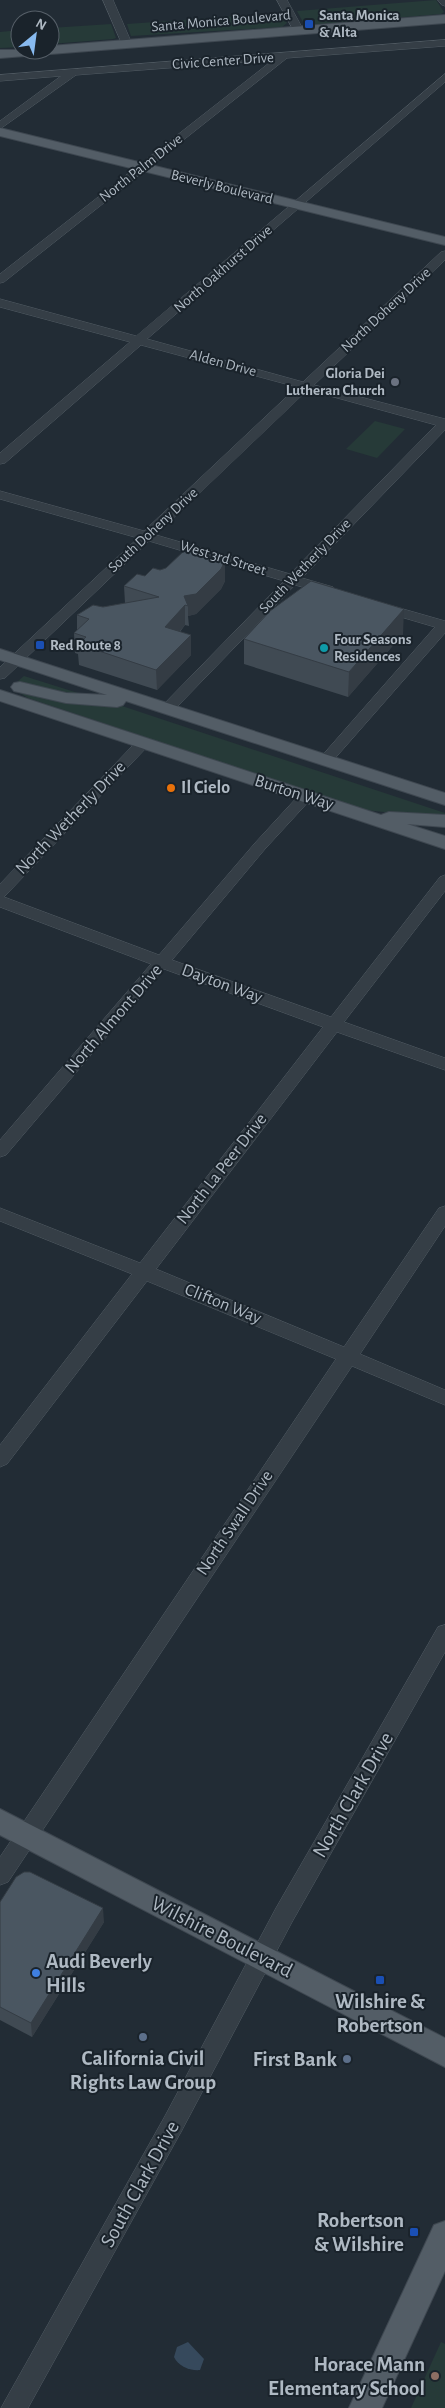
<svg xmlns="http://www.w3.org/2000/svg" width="445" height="2408" viewBox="0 0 445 2408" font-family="'Alegreya Sans',sans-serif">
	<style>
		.green { fill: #263a38 }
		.water { fill: #36495c }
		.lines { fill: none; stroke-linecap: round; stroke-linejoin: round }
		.minor-casing { stroke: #525c64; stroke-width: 1 }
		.major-casing { stroke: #3e4750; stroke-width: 2 }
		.minor { fill: #353e46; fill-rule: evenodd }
		.major { fill: #535d66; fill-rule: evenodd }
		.wall { fill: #404a53 }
		.shaded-wall { fill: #343c44 }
		.building { fill: #4a5661; stroke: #343c44 }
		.transit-dot { fill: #1a4fb4; stroke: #1a232b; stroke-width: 2 }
		.worship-dot { fill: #6b7280; stroke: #1a232b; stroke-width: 2 }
		.culture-dot { fill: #0f9aa8; stroke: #1a232b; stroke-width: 2 }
		.food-dot { fill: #e8710a; stroke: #1a232b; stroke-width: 2 }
		.shop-dot { fill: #3f7fe0; stroke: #1a232b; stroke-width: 2 }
		.service-dot { fill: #5c6f8a; stroke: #1a232b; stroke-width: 2 }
		.education-dot { fill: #8d6e63; stroke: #1a232b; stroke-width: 2 }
		.labels { text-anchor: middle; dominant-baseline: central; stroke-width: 4; stroke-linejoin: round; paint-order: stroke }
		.far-poi-label { font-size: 15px; font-weight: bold; fill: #afb9c3; stroke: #1a232b; text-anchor: start }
		.far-street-label { font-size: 15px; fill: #afb9c3; stroke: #1a232b }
		.poi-label { font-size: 18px; font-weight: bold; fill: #afb9c3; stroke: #1a232b; text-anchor: start }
		.street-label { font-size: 18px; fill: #afb9c3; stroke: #1a232b }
		.near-street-label { font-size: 21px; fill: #afb9c3; stroke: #1a232b }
		.near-poi-label { font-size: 21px; font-weight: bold; fill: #afb9c3; stroke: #1a232b; text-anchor: end }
	</style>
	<rect width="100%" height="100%" fill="#222c35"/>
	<!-- green -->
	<g class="green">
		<path d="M 436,0 L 444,12 L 441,14 L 310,25 L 304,24 L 297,11 Z"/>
		<path d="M 280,13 L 287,23 L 282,27 L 131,36 L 127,24 Z"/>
		<path d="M 111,24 L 116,38 L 113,39 L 50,44 L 50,28 Z"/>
		<path d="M 20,30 L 20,47 L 0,48 L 0,32 Z"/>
		<path d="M 375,421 L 405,429 L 377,458 L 346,449 Z"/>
		<path d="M 24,676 L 78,693 L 75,697 L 36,689 L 17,682 Z"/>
		<path d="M 15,690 L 113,703 L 445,813 L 445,818 L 364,810 L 28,698 Z"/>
		<path d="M 441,2342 L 445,2344 L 445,2408 L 411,2408 Z"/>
	</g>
	<!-- water -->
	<path class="water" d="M 188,2342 L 204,2359 L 200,2370 C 190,2371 178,2366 174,2357 L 177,2347 Z"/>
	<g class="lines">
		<defs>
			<g id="minor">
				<path d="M 103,0 L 113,0 L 132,44 L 131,46 L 127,47 L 122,44 Z"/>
				<path d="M 277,0 L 287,0 L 304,31 L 303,33 L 295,33 Z"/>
				<path d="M 438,0 L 445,0 L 445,6 L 442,5 Z"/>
				<path d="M 445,40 L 445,46 L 287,58 L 4,282 L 0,283 L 0,274 L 273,60 L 76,75 L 0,129 L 0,121 L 61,76 L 0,81 L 0,75 Z"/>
				<path d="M 445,74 L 445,82 L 147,339 L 303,382 L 441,252 L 445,251 L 445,260 L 314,385 L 445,419 L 445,430 L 302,578 L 333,587 L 335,590 L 333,593 L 328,594 L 295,585 L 172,712 L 162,712 L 160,709 L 162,706 L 284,581 L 149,541 L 5,678 L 0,679 L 0,667 L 138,538 L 0,499 L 0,491 L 144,531 L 297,387 L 141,345 L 5,463 L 0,464 L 0,453 L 130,342 L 0,307 L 0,299 L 136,336 ZM 308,390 L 436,425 L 290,574 L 156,535 Z"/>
				<path d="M 382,603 L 445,621 L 445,633 L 330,764 L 320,764 L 318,761 L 320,758 L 435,627 L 377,610 L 375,607 Z"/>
				<path d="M 143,739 L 150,743 L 148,746 L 4,897 L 159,955 L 255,843 L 300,794 L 310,794 L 312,797 L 310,800 L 265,849 L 172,960 L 331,1017 L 440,877 L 445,875 L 445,891 L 344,1022 L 445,1058 L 445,1070 L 337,1032 L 156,1269 L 344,1347 L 439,1208 L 445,1206 L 445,1226 L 360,1354 L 445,1390 L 445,1405 L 352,1366 L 8,1882 L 0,1885 L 0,1857 L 336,1359 L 147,1281 L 7,1464 L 0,1467 L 0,1445 L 132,1274 L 0,1221 L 0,1208 L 140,1263 L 323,1027 L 164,969 L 6,1155 L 0,1157 L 0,1140 L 151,964 L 0,907 L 0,884 L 138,740 Z"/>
				<path d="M 445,1625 L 445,1652 L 292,1922 L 181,2132 L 28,2408 L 1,2408 L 165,2116 L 276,1908 L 438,1627 Z"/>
			</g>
			<g id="major">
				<path d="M 445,15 L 445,23 L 0,58 L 0,50 L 50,50 L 50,46 Z"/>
				<path d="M 0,128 L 445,237 L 445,245 L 0,136 Z"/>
				<path d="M 0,649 L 445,793 L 445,805 L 126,701 L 123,705 L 117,707 L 66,703 L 14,691 L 11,687 L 14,683 L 20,682 L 66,693 L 107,695 L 0,660 Z"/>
				<path d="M 0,690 L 381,815 L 389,812 L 445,815 L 445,827 L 407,824 L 445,836 L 445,849 L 0,701 Z"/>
				<path d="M 0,1809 L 445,2038 L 445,2067 L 0,1835 Z"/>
				<path d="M 445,2221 L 445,2271 L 382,2408 L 349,2408 L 434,2225 Z"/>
			</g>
		</defs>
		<!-- minor casing -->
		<use href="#minor" class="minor-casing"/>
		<!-- major casing -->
		<use href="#major" class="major-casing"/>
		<!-- minor -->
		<use href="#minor" class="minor"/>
		<!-- major -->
		<use href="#major" class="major"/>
	</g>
	<!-- wall -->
	<g class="wall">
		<path d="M 225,561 L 225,581 L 221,589 L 196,614 L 188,616 L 189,626 L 185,625 L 180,632 L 191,635 L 191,655 L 157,690 L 79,665 L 78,654 L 75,653 L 74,633 L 77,630 L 77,615 L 103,607 L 125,603 L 124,586 L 166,568 Z"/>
		<path d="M 403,634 L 348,697 L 244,664 L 244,639 Z"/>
		<path d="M 0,1902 L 104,1922 L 32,2037 L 0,2020 Z"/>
	</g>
	<!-- shaded-wall -->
	<g class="shaded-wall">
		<path d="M 225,561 L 225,581 L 221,589 L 196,614 L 188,616 L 188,606 L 185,605 L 185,625 L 166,647 L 165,627 L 184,596 Z"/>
		<path d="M 404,609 L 403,634 L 348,697 L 349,672 Z"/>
		<path d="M 191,635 L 191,655 L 157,690 L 156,670 Z"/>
		<path d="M 103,1908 L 104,1922 L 32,2037 L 31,2023 Z"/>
	</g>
	<!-- building -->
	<g class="building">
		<path d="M 186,549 L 225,561 L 221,569 L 196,594 L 184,596 L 188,606 L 185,605 L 165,627 L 191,635 L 156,670 L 78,644 L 86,637 L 74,633 L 89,619 L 77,615 L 93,605 L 103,607 L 159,597 L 124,586 L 137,574 L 145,576 L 153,568 L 160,570 L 166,568 Z"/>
		<path d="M 311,581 L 404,609 L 349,672 L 244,639 L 270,611 Z"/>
		<path d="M 24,1872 L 30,1872 L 103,1908 L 31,2023 L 0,2007 L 0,1902 L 16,1877 Z"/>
	</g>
	<!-- markers -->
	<g class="transit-dot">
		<rect x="304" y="19" width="10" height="10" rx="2.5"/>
		<rect x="35" y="640" width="10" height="10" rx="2.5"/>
		<rect x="375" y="1975" width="10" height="10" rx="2.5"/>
		<rect x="409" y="2227" width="10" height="10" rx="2.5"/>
	</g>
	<circle class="worship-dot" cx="395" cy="382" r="5"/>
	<circle class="culture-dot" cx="324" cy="648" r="5"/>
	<circle class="food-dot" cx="171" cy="788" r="5"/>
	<circle class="shop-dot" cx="36" cy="1973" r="5"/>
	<g class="service-dot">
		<circle cx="143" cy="2037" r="5"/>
		<circle cx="347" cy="2059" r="5"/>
	</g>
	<circle class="education-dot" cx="435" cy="2376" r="5"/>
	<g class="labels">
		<!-- far-poi labels -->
		<g class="far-poi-label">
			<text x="319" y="15">Santa Monica<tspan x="319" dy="17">&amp; Alta</tspan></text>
			<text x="385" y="373" text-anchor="end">Gloria Dei<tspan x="385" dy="17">Lutheran Church</tspan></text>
			<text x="334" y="639">Four Seasons<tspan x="334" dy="17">Residences</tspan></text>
			<text x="50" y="645">Red Route 8</text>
		</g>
		<!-- far-street labels -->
		<g class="far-street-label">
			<text transform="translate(221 21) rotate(-5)">Santa Monica Boulevard</text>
			<text transform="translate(223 61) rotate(-4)">Civic Center Drive</text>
			<text transform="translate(141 168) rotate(-38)">North Palm Drive</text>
			<text transform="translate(222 187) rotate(14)">Beverly Boulevard</text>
			<text transform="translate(223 269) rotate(-41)">North Oakhurst Drive</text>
			<text transform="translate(386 310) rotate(-43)">North Doheny Drive</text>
			<text transform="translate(223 363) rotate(15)">Alden Drive</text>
			<text transform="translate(153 530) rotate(-43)">South Doheny Drive</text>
			<text transform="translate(223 558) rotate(17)">West 3rd Street</text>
			<text transform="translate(305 566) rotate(-46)">South Wetherly Drive</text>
		</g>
		<!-- poi labels -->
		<g class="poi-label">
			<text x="181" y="788">Il Cielo</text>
		</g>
		<!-- street labels -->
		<g class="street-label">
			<text transform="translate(294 793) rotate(18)">Burton Way</text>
			<text transform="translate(71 818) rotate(-46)">North Wetherly Drive</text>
			<text transform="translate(222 984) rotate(20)">Dayton Way</text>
			<text transform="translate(114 1019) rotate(-49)">North Almont Drive</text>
			<text transform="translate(222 1169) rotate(-52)">North La Peer Drive</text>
			<text transform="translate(223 1304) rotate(22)">Clifton Way</text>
			<text transform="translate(235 1523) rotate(-56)">North Swall Drive</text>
		</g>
		<!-- near-street labels -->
		<g class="near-street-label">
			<text transform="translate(353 1795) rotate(-60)">North Clark Drive</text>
			<text transform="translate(222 1937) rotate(27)">Wilshire Boulevard</text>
			<text transform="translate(140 2184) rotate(-61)">South Clark Drive</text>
		</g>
		<!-- near-poi labels -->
		<g class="near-poi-label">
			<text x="46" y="1961" text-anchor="start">Audi Beverly<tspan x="46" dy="24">Hills</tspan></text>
			<text x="380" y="2001" text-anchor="middle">Wilshire &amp;<tspan x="380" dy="24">Robertson</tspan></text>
			<text x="143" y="2058" text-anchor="middle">California Civil<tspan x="143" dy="24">Rights Law Group</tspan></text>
			<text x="337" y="2059">First Bank</text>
			<text x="404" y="2220">Robertson<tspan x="404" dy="24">&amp; Wilshire</tspan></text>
			<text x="425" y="2364">Horace Mann<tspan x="425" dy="24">Elementary School</tspan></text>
		</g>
	</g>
	<!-- north arrow -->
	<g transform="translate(35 35) rotate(29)"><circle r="24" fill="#1a232b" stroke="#565f68"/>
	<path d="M0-4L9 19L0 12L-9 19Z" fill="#88baef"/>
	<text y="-8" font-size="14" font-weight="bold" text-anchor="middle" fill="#afb9c3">N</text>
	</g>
</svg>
